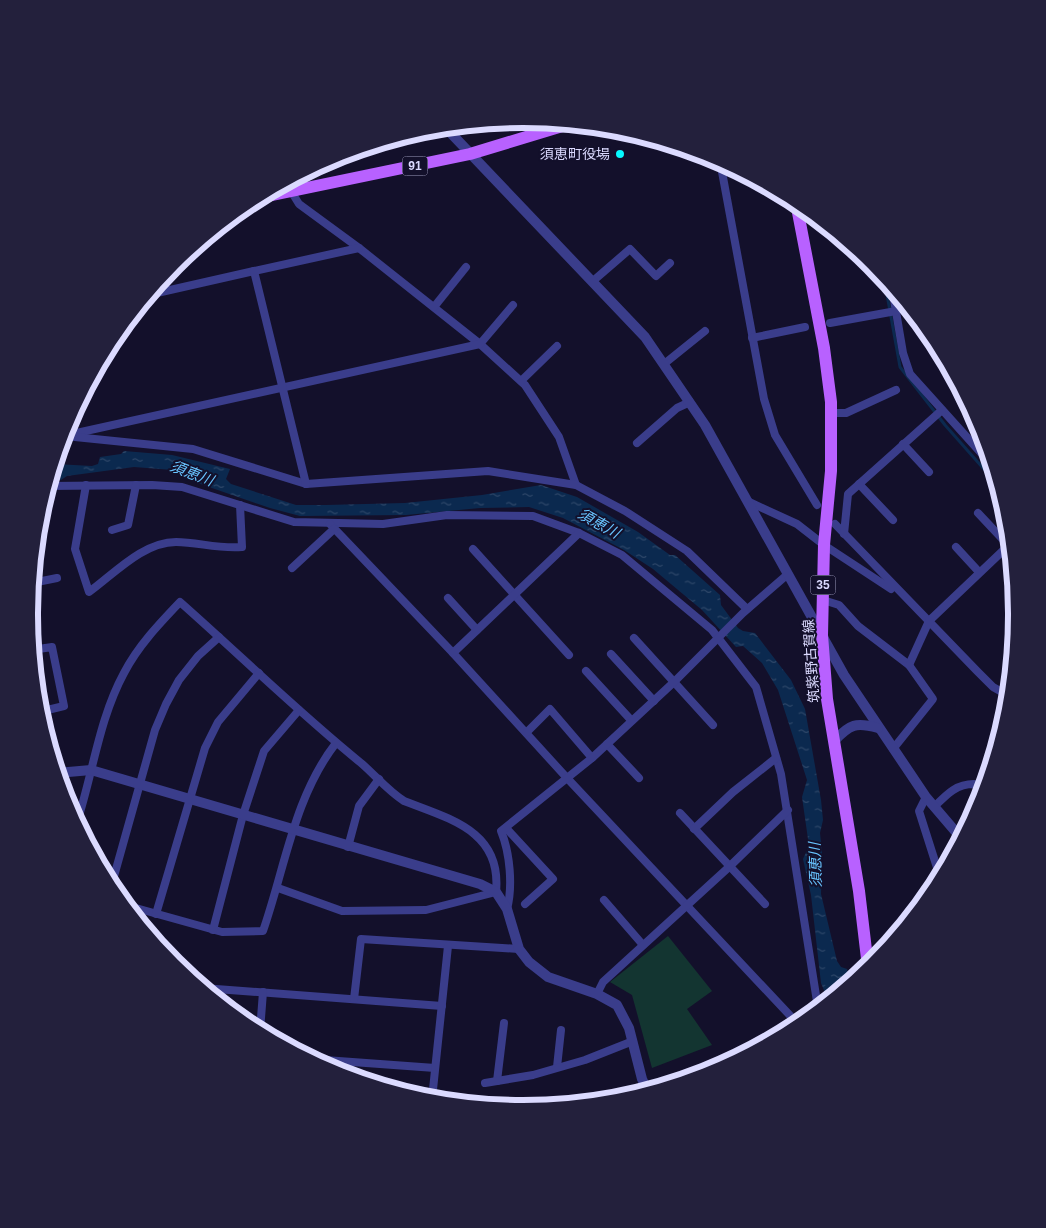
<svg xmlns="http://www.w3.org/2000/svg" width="1046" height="1228" viewBox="0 0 1046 1228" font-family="Helvetica,'Noto Sans JP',sans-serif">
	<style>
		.park { fill: #133531 }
		.water { fill: url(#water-ripples) }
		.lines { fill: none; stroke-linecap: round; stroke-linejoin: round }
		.stream { stroke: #0b294f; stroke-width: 3 }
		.minor { stroke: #3a3d8b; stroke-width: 8 }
		.tertiary { stroke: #3a3d8b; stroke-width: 10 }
		.primary { stroke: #b861ff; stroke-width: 12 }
		.poi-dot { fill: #06f9ff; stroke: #13102b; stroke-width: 2 }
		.labels { text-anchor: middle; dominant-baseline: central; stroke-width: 4; stroke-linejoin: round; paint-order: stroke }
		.shield { fill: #13102b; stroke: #9f9dbf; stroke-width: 1 }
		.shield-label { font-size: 12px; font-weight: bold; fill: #dbdaff }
		.poi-label { font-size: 14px; fill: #dbdaff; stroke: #13102b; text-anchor: end }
		.street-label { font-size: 14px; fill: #dbdaff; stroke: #13102b }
		.water-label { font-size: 15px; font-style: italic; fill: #68c4ff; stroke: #13102b }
		.rim { fill: none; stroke: #dbdaff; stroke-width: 6 }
	</style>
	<defs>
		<pattern id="water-ripples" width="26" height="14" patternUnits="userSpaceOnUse" patternTransform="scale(1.25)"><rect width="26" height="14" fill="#0b294f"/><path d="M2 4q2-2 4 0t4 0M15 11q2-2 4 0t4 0" fill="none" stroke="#2e4769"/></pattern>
	</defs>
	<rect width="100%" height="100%" fill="#13102b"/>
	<!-- park -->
	<path class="park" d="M 668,936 L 712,991 L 687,1009 L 712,1045 L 652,1068 L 632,995 L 610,982 Z"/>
	<!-- water -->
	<path class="water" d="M 124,451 L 172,455 L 230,469 L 226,479 L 231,484 L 296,505 L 326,505 L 405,503 L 482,495 L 541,485 L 577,497 L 638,532 L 670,555 L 675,555 L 720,595 L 721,605 L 738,628 L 743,631 L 755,633 L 791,680 L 805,709 L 821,800 L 823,820 L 820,833 L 822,852 L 821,894 L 837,961 L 841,967 L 847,969 L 850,982 L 828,1000 L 821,983 L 811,895 L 803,859 L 809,846 L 802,797 L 807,780 L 778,690 L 762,663 L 743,646 L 736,647 L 702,610 L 653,569 L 624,550 L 563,518 L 529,507 L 480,508 L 406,515 L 300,516 L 270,508 L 186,479 L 173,470 L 134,467 L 67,476 L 61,480 L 50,480 L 55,464 L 92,466 L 98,464 L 100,457 L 121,454 Z"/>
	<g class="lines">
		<!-- stream -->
		<path class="stream" d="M 884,278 L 900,367 L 945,425 L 998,485"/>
		<!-- minor -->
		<g class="minor">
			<path d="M 720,161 L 764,399 L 775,435 L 817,505"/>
			<path d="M 291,191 L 299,204 L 359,248 L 480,344 L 525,385 L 559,437 L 576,485"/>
			<path d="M 593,281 L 630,249 L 656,276 L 670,263"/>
			<path d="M 892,288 L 903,353 L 910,374 L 991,464"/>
			<path d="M 148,295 L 254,271"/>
			<path d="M 434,307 L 466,267"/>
			<path d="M 830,323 L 896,311"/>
			<path d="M 752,338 L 805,327"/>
			<path d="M 664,364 L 705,331"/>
			<path d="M 521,381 L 557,346"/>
			<path d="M 831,413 L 846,413 L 896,390"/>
			<path d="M 72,434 L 480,344 L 513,305"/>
			<path d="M 65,436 L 193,449 L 306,484 L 488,471 L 576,485 L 625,511 L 687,551 L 747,609"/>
			<path d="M 637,443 L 677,408 L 690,402"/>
			<path d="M 903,444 L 929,472"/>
			<path d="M 306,484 L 254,271 L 359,248"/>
			<path d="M 859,484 L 893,520"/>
			<path d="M 86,485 L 75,549 L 89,592 C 114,574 143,542 176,542 C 198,542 217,549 242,547 L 240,505"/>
			<path d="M 48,486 L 152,485 L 182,487 L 294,522 L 383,524 L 447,515 L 533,516 L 579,533 L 622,555 L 712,630 L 756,687 L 781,774 L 818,1008"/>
			<path d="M 747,501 L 797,524 L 824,545 L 891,589"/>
			<path d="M 978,513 L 1009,546"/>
			<path d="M 330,524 L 453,653 L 567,778 L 798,1024"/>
			<path d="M 835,524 L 977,671 L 993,687 L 1009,696"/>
			<path d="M 112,530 L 128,525 L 136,485"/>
			<path d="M 844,534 L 848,494 L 942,410"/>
			<path d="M 956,547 L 979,572"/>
			<path d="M 473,549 L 569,655"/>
			<path d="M 292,568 L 334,529"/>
			<path d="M 32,583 L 57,578"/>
			<path d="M 448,598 L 477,630"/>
			<path d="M 823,600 L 839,605 L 858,626 L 909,665 L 929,621 L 1010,544"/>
			<path d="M 634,638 L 713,725"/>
			<path d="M 32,650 L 52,647 L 64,706 L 39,712"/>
			<path d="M 453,653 L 579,533"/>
			<path d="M 611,654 L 654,701"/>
			<path d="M 586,671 L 631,720"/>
			<path d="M 527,732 L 550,709 L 592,758"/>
			<path d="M 607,744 L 639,778"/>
			<path d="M 893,749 L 933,699 L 909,665"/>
			<path d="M 926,797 L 919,811 L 940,877"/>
			<path d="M 934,807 C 947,794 956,784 974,784 L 983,793"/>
			<path d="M 680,813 L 765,904"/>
			<path d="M 77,822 C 93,773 99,719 124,673 C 138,646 159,624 180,602 C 240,655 298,712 361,763 C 375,775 388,791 404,801 C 450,819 502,831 496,892 L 426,910 L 342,911 L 278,888"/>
			<path d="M 506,828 L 553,879 L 525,904"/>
			<path d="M 694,829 L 733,792 L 776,758"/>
			<path d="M 348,847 L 359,806 L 379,779"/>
			<path d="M 111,887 L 155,730 L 166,704 L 179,680 L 198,656 L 219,637"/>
			<path d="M 604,900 L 643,945"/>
			<path d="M 125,905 L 222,932 L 263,931 C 285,868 294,797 336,743"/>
			<path d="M 507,909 C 513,886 510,853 501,831 L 592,758 L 674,682 L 743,613 L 788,574"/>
			<path d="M 156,914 L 205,748 L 218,722 L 259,673"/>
			<path d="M 213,930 L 243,815 L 264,751 L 299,710"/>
			<path d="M 203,988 L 442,1006"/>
			<path d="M 597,994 L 603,982 L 729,867 L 788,810"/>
			<path d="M 354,999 L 361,939 L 519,949"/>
			<path d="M 260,1031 L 263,992"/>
			<path d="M 311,1059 L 435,1068"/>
			<path d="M 557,1067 L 561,1030"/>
			<path d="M 497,1081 L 504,1023"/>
			<path d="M 485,1083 L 533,1075 L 585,1060 L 633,1041"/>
			<path d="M 432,1099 L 448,946"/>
		</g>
		<!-- tertiary -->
		<g class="tertiary">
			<path d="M 445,127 L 645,337 L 705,425 L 844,675 L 926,797 L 961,838"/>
			<path d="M 834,741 C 850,724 856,722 878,728"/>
			<path d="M 57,773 L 91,770 L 422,867 L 480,884 L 496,892 L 507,909 L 519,949 L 529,962 L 548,977 L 597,994 L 617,1005 L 629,1028 L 642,1079 L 647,1090"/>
			<path d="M 677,1081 L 732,1060"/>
		</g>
		<!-- primary -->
		<g class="primary">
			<path d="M 258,198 L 470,154 L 569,124"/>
			<path d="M 796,202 L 824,348 L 831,402 L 831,471 L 824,545 L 822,635 L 827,699 L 859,891 L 868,967"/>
		</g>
	</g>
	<!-- markers -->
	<circle class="poi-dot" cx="620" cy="154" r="5"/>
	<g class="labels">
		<!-- shield labels -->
		<g class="shield">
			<rect x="402.5" y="156.5" width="25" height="19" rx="4"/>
			<rect x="810.5" y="575.5" width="25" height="19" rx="4"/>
		</g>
		<g class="shield-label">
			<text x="415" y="166">91</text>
			<text x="823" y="585">35</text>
		</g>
		<!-- poi labels -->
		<g class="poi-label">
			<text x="610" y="154">須恵町役場</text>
		</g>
		<!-- street labels -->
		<g class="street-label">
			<text transform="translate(811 661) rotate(-94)">筑紫野古賀線</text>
		</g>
		<!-- water labels -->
		<g class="water-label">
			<text transform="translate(192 473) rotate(21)">須恵川</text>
			<text transform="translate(599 523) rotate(29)">須恵川</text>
			<text transform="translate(815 865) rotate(-92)">須恵川</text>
		</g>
	</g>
	<!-- crop -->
	<path d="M0 0H1046V1228H0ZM523 128H523A485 485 0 0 1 1008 613V615A485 485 0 0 1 523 1100H523A485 485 0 0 1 38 615V613A485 485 0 0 1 523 128Z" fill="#23203c" fill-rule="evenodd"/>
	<path class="rim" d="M523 128H523A485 485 0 0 1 1008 613V615A485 485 0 0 1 523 1100H523A485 485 0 0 1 38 615V613A485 485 0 0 1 523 128Z"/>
</svg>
